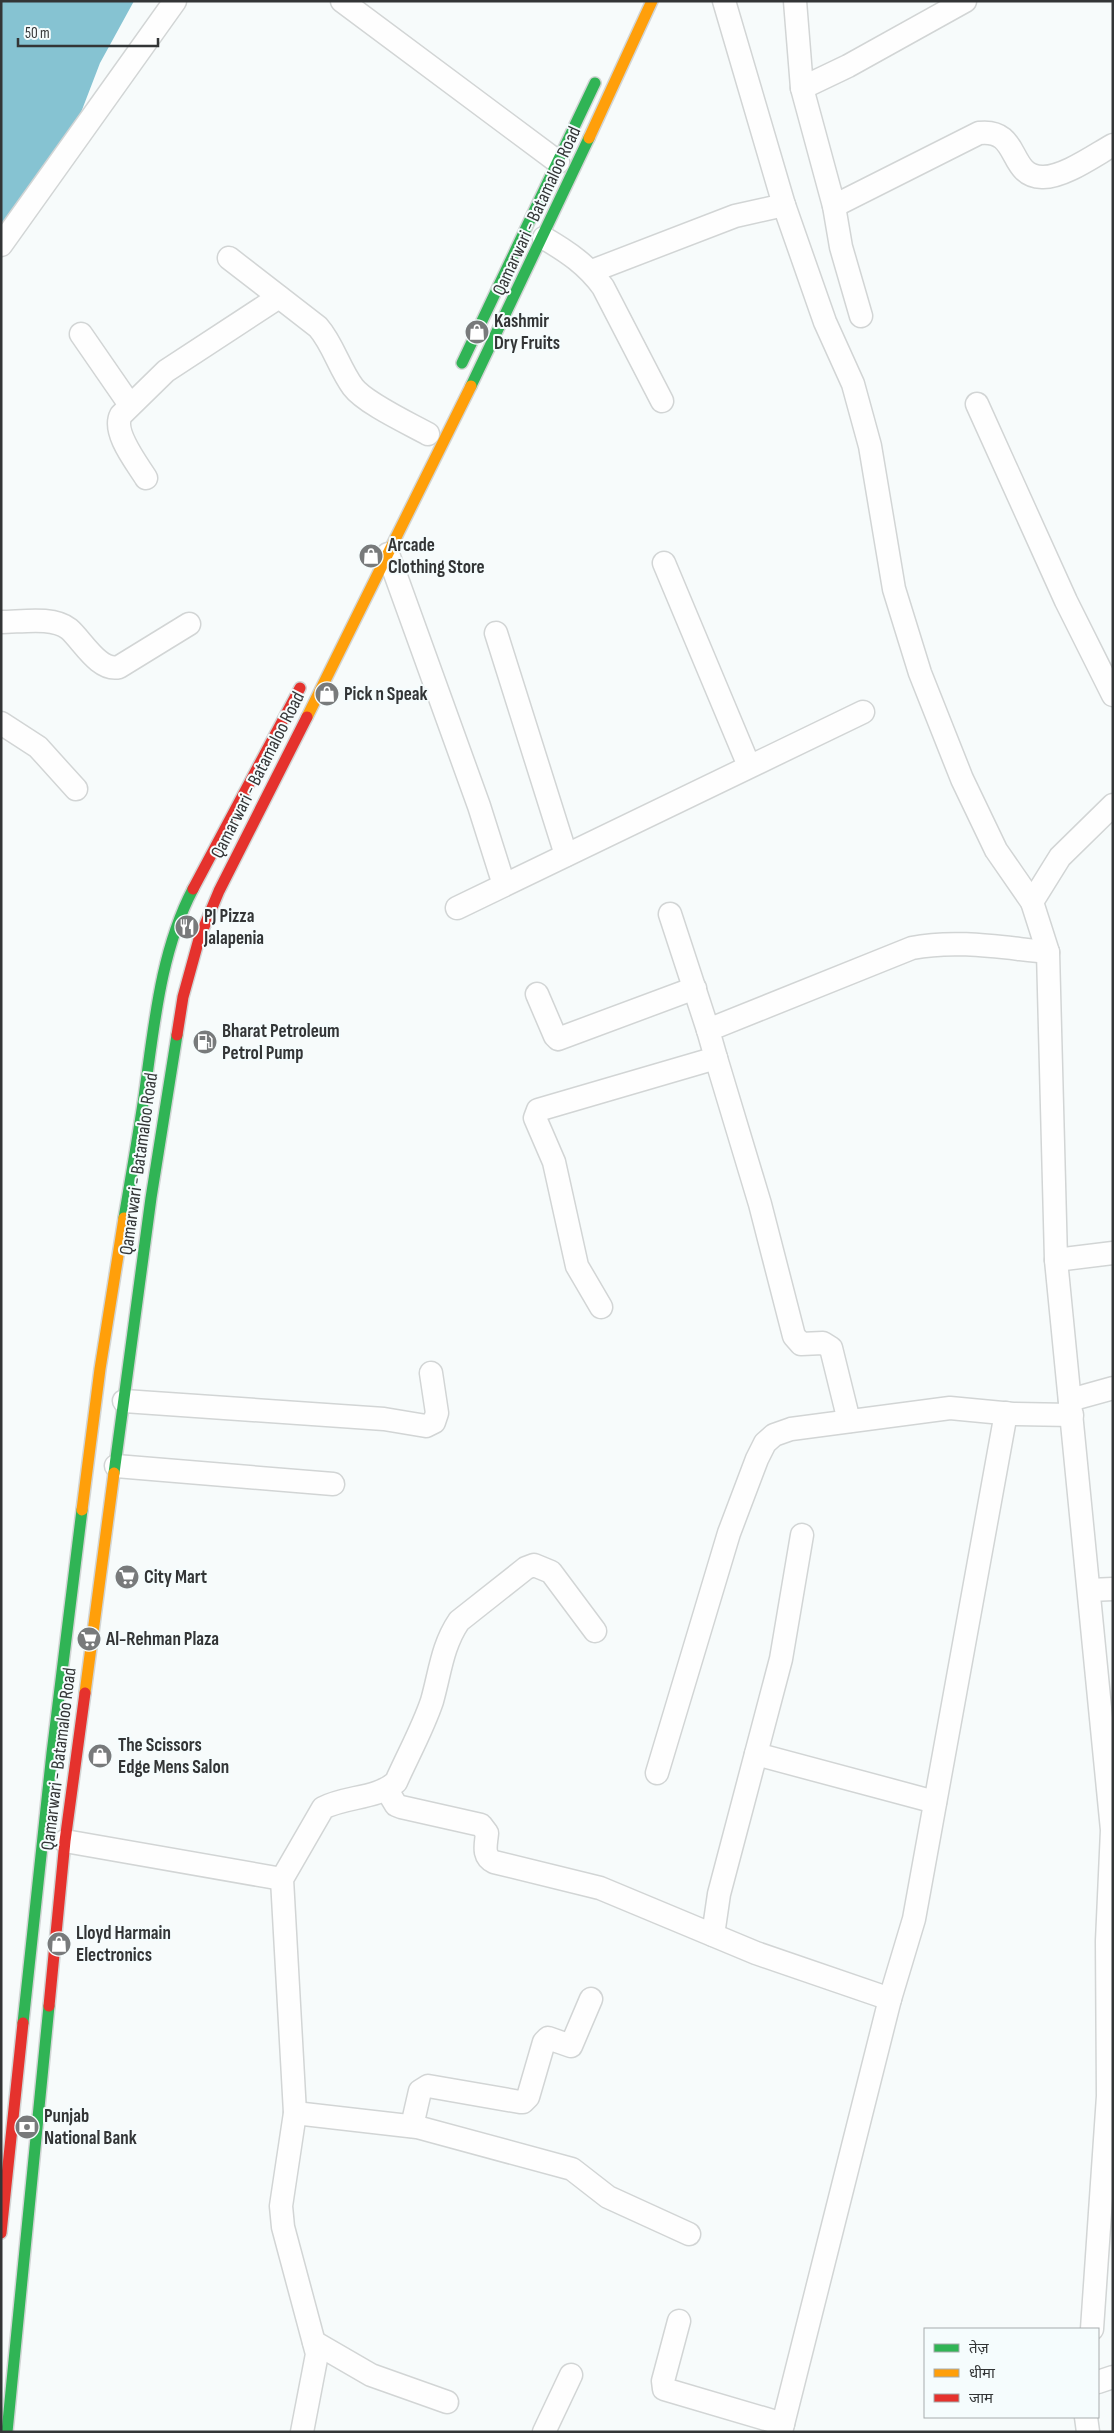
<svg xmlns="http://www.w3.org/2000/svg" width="1114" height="2433" viewBox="0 0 1114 2433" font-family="'Sofia Sans Condensed','Noto Sans Devanagari',sans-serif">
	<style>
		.water { fill: #86c3d2 }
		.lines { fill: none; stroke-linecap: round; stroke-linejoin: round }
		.street-casing { stroke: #d2d5d5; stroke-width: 25 }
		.fast-casing { stroke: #d2d5d5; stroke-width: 14 }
		.slow-casing { stroke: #d2d5d5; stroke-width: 14 }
		.jam-casing { stroke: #d2d5d5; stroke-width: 14 }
		.street { stroke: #fefefe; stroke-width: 22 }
		.fast { stroke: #30b455; stroke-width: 11 }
		.slow { stroke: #ff9f0a; stroke-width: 11 }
		.jam { stroke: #e5322d; stroke-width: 11 }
		.labels { text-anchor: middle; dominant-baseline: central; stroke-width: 4; stroke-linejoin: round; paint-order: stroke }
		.street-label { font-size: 19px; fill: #333536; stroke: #f5fcfd }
		.poi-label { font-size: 19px; font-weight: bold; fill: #333536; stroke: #f5fcfd; text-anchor: start }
	</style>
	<rect width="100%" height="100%" fill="#f7fbfb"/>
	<!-- water -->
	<path class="water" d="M 1,1 L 134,1 L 100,63 L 52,188 L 1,223 Z"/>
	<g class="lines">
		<defs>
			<g id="street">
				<path d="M 342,1 L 558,162"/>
				<path d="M 724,1 L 784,205 L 825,322 L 853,384 L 870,446 L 894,589 L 920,673 L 962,779 L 996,850 L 1032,902"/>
				<path d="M 795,1 L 802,88 L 834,206 L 841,247 L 861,316"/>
				<path d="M 802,88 L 848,66 L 965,1"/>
				<path d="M 834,206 L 979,133 C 1021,128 1007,176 1042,177 C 1063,178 1095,155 1113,145"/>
				<path d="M 544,238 C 568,252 587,265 603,287 L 662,401"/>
				<path d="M 1,245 L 175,1"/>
				<path d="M 229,258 L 318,327 C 333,344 339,368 353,387 C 365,403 408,423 428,434"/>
				<path d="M 592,271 L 735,216 L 784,205"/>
				<path d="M 81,334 L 130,405"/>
				<path d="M 977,404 L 1066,601 L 1113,695"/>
				<path d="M 146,478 C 136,462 112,432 121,415 L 166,371 L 279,297"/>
				<path d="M 388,554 L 479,806 L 504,885"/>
				<path d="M 664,563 L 749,766"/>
				<path d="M 1,622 C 21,622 53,616 69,629 C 82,640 99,672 119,667 L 189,624"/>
				<path d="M 496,633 L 566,855"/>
				<path d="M 1,723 L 38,747 L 76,789"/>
				<path d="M 457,908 L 863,712"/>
				<path d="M 670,914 L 708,1030"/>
				<path d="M 537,994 L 555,1036 L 558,1039 L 695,988"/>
				<path d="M 716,1058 L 760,1204 L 794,1336 L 801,1344 L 823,1343 L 831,1348 L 849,1421"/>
				<path d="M 1056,1260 L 1113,1253"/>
				<path d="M 601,1307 L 577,1266 L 554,1162 L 535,1118 L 538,1110 L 716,1058 L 708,1030 L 912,948 C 957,939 1004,948 1048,952"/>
				<path d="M 1070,1400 L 1113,1388"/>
				<path d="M 124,1401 L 384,1419 L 426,1426 L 434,1422 L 437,1413 L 431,1373"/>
				<path d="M 116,1466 L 333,1484"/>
				<path d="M 1089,1590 L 1113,1589"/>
				<path d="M 756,1754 L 935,1802"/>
				<path d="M 657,1773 L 729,1533 L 757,1459 L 765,1443 L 774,1435 L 791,1429 L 950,1408 L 1013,1414 L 1072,1415"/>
				<path d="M 387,1790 L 396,1805 L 401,1807 L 481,1825 L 487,1833 C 486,1845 482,1856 494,1862 L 600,1888 L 756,1953 L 890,1999"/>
				<path d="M 65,1841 L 282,1879"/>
				<path d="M 713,1935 L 719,1894 L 781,1659 L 802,1535"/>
				<path d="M 295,2113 L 417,2127 L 572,2169 L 608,2197 L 689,2234"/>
				<path d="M 412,2126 L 420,2091 L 428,2086 L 520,2102 L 523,2102 L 528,2097 L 544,2042 L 548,2038 L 571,2046 L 591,1999"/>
				<path d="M 679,2321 L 663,2381 L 664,2389 L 783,2424"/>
				<path d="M 1092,2329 L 1108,2096 L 1107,1941 L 1112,1830 L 1056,1260 L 1048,952 L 1032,902 L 1060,857 L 1113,805"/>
				<path d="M 314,2342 L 371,2375 L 447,2402"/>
				<path d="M 1098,2382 L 1113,2377"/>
				<path d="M 1086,2417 L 1088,2432"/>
				<path d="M 302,2432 L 317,2354 L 283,2227 L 281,2206 L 295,2113 L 282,1879 L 323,1808 C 346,1796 377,1799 396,1782 C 408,1755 423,1728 432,1701 C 440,1673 442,1646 459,1621 L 526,1568 L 534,1565 L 551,1572 L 595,1631"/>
				<path d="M 544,2432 L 571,2375"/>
				<path d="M 781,2432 L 890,1999 L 914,1919 L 1006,1413"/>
			</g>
			<g id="fast">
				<path d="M 462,363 L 595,83"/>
				<path d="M 471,386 L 589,138"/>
				<path d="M 124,1218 C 131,1177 138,1137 144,1097 C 154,1027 160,952 193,889"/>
				<path d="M 114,1473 L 151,1198 L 177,1035"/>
				<path d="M 23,2023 L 52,1753 L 82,1510"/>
				<path d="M 7,2432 L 49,2006"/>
			</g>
			<g id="slow">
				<path d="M 589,138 L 652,1"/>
				<path d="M 307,717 L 471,386"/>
				<path d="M 82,1510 L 100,1369 L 124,1218"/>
				<path d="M 85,1693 L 114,1473"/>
			</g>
			<g id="jam">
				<path d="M 193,889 L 300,688"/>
				<path d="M 177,1035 L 183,997 L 199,939 L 219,891 L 307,717"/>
				<path d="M 49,2006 L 65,1841 L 85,1693"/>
				<path d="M 1,2233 L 23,2023"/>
			</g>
		</defs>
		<!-- street casing -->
		<use href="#street" class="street-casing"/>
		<!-- fast casing -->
		<use href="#fast" class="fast-casing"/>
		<!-- slow casing -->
		<use href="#slow" class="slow-casing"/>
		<!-- jam casing -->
		<use href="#jam" class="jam-casing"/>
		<!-- street -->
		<use href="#street" class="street"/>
		<!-- fast -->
		<use href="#fast" class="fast"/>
		<!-- slow -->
		<use href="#slow" class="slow"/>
		<!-- jam -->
		<use href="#jam" class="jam"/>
	</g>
	<!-- icons -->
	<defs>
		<symbol id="shop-disc" viewBox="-11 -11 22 22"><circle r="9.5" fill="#787a7b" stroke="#f5fcfd"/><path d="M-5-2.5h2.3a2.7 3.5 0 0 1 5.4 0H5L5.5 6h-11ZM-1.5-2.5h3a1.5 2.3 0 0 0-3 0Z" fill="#fff"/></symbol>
		<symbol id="restaurant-disc" viewBox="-11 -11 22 22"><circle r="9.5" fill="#787a7b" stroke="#f5fcfd"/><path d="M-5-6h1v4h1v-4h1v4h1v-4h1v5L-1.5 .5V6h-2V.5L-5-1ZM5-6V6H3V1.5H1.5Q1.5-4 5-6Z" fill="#fff"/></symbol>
		<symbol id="fuel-disc" viewBox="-11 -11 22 22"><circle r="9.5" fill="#787a7b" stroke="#f5fcfd"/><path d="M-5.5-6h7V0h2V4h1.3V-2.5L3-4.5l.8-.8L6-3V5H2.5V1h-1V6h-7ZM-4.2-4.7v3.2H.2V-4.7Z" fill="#fff"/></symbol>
		<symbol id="supermarket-disc" viewBox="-11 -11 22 22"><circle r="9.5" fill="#787a7b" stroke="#f5fcfd"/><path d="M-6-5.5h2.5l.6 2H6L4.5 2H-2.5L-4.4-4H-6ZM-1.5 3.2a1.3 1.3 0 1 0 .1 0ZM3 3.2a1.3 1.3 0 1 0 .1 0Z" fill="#fff"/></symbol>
		<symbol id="bank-disc" viewBox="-11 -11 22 22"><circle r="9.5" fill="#787a7b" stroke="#f5fcfd"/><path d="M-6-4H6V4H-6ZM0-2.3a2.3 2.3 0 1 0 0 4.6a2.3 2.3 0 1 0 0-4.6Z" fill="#fff"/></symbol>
	</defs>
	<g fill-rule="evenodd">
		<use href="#shop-disc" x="463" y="318" width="28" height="28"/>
		<use href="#shop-disc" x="357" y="542" width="28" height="28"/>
		<use href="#shop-disc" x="313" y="680" width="28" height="28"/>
		<use href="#restaurant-disc" x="173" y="913" width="28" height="28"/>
		<use href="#fuel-disc" x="191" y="1028" width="28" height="28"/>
		<use href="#supermarket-disc" x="113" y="1563" width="28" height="28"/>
		<use href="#supermarket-disc" x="75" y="1625" width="28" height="28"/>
		<use href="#shop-disc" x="86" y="1742" width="28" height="28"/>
		<use href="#shop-disc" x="45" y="1930" width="28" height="28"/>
		<use href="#bank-disc" x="13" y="2113" width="28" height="28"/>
	</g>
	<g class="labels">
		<!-- street labels -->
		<g class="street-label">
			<text transform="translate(537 211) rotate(-65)">Qamarwari - Batamaloo Road</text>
			<text transform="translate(258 775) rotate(-63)">Qamarwari - Batamaloo Road</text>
			<text transform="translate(139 1164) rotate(-82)">Qamarwari - Batamaloo Road</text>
			<text transform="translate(59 1759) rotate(-83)">Qamarwari - Batamaloo Road</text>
		</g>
		<!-- poi labels -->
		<g class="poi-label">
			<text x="494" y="321">Kashmir<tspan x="494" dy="22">Dry Fruits</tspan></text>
			<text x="388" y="545">Arcade<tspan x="388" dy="22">Clothing Store</tspan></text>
			<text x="344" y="694">Pick n Speak</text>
			<text x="204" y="916">PJ Pizza<tspan x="204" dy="22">Jalapenia</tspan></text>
			<text x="222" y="1031">Bharat Petroleum<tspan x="222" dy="22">Petrol Pump</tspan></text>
			<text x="144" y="1577">City Mart</text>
			<text x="106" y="1639">Al-Rehman Plaza</text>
			<text x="118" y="1745">The Scissors<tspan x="118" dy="22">Edge Mens Salon</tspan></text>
			<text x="76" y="1933">Lloyd Harmain<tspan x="76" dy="22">Electronics</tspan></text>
			<text x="44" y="2116">Punjab<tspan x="44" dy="22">National Bank</tspan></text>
		</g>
	</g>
	<!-- border -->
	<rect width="1114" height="2433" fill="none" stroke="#333536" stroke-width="5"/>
	<!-- legend -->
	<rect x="924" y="2328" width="175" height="90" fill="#f5fcfd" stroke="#a7acad"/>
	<rect x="934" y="2344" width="25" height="8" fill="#30b455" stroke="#a7acad"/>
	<text x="969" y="2353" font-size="15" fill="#333536">तेज़</text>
	<rect x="934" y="2369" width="25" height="8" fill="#ff9f0a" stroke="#a7acad"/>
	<text x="969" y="2378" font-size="15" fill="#333536">धीमा</text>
	<rect x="934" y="2394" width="25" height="8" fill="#e5322d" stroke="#a7acad"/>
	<text x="969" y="2403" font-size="15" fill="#333536">जाम</text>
	<!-- scale -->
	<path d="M18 38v8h140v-8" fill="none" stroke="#333536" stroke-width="2.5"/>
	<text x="25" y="38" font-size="15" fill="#333536" stroke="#f5fcfd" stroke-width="4" paint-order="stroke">50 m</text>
</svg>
